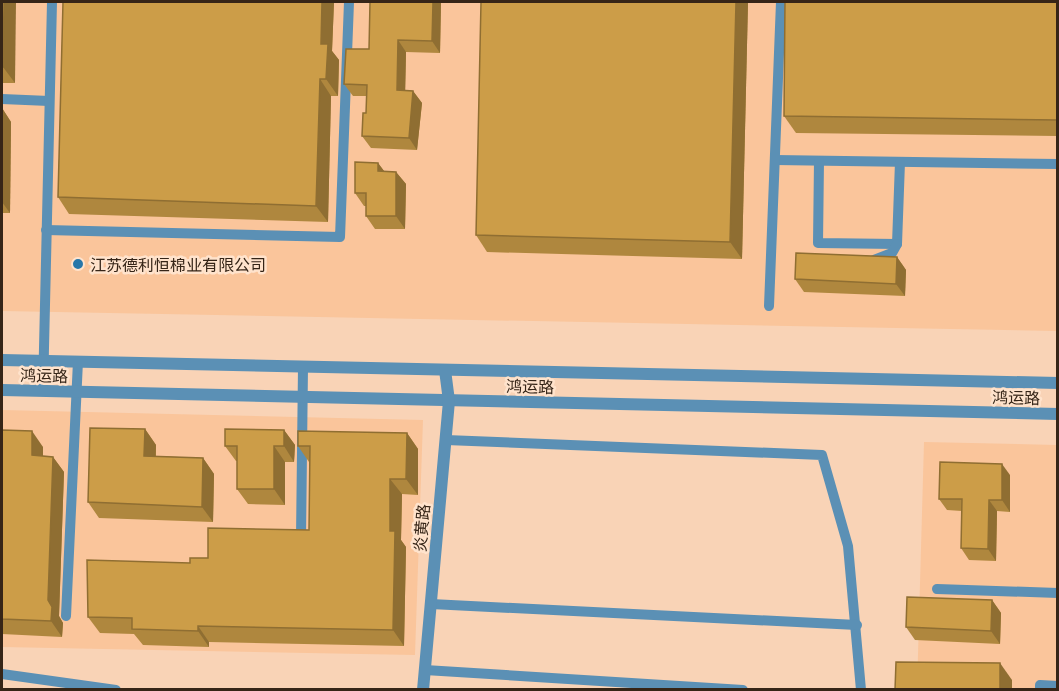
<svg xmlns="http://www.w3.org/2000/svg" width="1059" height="691" viewBox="0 0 1059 691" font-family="Barlow,'Noto Sans SC',sans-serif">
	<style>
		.built { fill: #fac59b }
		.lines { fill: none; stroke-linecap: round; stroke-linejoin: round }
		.service { stroke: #5b90b5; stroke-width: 10 }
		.tertiary { stroke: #5b90b5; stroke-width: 12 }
		.wall { fill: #af873e }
		.shaded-wall { fill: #8f6e32 }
		.building { fill: #cc9d48; stroke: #8f6e32; stroke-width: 1.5 }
		.poi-dot { fill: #2777a9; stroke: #ffe3cc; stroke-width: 2 }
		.labels { text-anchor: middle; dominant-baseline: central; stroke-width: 5; stroke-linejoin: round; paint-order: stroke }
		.poi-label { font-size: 16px; fill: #362517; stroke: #ffe3cc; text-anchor: start }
		.street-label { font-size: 16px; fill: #362517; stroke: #ffe3cc }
	</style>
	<rect width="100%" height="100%" fill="#f9d3b6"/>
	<!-- built -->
	<g class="built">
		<path d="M 2,2 L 1057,2 L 1057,331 L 2,311 Z"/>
		<path d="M 2,410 L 423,420 L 415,655 L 2,647 Z"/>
		<path d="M 924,442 L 1057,445 L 1057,689 L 917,690 Z"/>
	</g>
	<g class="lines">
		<!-- service -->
		<g class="service">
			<path d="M 2,99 L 49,101"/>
			<path d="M 775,160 L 1058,164"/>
			<path d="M 819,161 L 818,243 L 897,244 L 900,162"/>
			<path d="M 46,230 L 340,237 L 349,2"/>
			<path d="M 874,260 L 892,253 L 897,244"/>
			<path d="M 769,306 L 781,2"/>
			<path d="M 43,391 L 52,2"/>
			<path d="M 446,440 L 822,455 L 848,546 L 861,690"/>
			<path d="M 301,538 L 303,367"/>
			<path d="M 937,589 L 1058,593"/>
			<path d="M 431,604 L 857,625"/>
			<path d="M 66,616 L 78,361"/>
			<path d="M 425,670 L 743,690"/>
			<path d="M 2,674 L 116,690"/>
			<path d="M 1040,690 L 1040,685 L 1058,686"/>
		</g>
		<!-- tertiary -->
		<g class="tertiary">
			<path d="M 2,360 L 1058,383"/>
			<path d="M 2,390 L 1058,414"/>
			<path d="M 423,690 L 449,401 L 445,370"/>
		</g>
	</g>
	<!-- wall -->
	<g class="wall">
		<path d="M 2,2 L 15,83 L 2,83 Z"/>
		<path d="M 63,2 L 334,2 L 332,51 L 339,60 L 338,96 L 331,96 L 328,222 L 69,214 L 58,197 Z"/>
		<path d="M 370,2 L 441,2 L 440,53 L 406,52 L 405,90 L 413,91 L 422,103 L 417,150 L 371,148 L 362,136 L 366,113 L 366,96 L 353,96 L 344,84 L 369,49 Z"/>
		<path d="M 748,2 L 742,259 L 487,252 L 476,235 Z"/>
		<path d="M 1058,2 L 1058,136 L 796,133 L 784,116 Z"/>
		<path d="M 2,108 L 11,122 L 10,213 L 2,213 Z"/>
		<path d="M 378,163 L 384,171 L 396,172 L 406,184 L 405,229 L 375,229 L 366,216 L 366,206 L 364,206 L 355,193 Z"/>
		<path d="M 897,257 L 906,270 L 905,296 L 804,292 L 795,279 Z"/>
		<path d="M 145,429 L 156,445 L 156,456 L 203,458 L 214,474 L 213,522 L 99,518 L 88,502 Z"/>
		<path d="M 2,430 L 43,447 L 43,456 L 53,457 L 64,472 L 59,616 L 63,623 L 62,637 L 2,634 Z"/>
		<path d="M 284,430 L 295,445 L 294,462 L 285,462 L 285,505 L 248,504 L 237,489 L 237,461 L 236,461 L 225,446 Z"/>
		<path d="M 407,433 L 418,449 L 418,495 L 402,494 L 401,540 L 406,547 L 404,646 L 209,642 L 209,647 L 143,645 L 134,634 L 100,633 L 88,617 L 190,563 L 309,530 L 309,462 L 298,446 Z"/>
		<path d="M 1010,475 L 1010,512 L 997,511 L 996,561 L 969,560 L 961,548 L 962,511 L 947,510 L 939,499 Z"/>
		<path d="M 992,600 L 1001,613 L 1000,644 L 915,640 L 906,627 Z"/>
	</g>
	<!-- shaded-wall -->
	<g class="shaded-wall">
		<path d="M 4,2 L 16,2 L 15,83 L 3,67 Z"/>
		<path d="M 322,2 L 334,2 L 332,51 L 339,60 L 338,96 L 326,79 L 321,44 Z"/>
		<path d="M 433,2 L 441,2 L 440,53 L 432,41 Z"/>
		<path d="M 736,2 L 748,2 L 742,259 L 730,242 Z"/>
		<path d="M 398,40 L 406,52 L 405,102 L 397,90 Z"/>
		<path d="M 320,79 L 331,96 L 328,222 L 316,206 Z"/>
		<path d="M 413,91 L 422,103 L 417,150 L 409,138 Z"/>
		<path d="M 2,108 L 11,122 L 10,213 L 2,202 Z"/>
		<path d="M 378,163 L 387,175 L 378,171 Z"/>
		<path d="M 396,172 L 406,184 L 405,229 L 396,216 Z"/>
		<path d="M 897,257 L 906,270 L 905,296 L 896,284 Z"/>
		<path d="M 145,429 L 156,445 L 155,472 L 144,456 Z"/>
		<path d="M 284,430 L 295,445 L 294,462 L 284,446 Z"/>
		<path d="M 32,431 L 43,447 L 43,470 L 32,455 Z"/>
		<path d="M 407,433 L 418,449 L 418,495 L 406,479 Z"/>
		<path d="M 274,446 L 285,462 L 285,505 L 274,489 Z"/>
		<path d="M 53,457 L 64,472 L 59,616 L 63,623 L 62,637 L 51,621 L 48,600 Z"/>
		<path d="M 203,458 L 214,474 L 213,522 L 202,507 Z"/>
		<path d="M 1002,464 L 1010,475 L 1010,512 L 1002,500 Z"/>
		<path d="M 390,479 L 402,494 L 401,540 L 406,547 L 404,646 L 393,630 L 390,531 Z"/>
		<path d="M 989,500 L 997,511 L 996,561 L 988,549 Z"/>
		<path d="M 992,600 L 1001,613 L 1000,644 L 991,631 Z"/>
		<path d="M 198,626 L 209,642 L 209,647 L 198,631 Z"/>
		<path d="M 1000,663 L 1012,680 L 1012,690 L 1000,690 Z"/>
	</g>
	<!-- building -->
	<g class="building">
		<path d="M 2,2 L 4,2 L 3,67 L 2,67 Z"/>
		<path d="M 63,2 L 322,2 L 321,44 L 328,44 L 326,79 L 320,79 L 316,206 L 58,197 Z"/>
		<path d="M 370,2 L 433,2 L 432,41 L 398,40 L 397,90 L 413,91 L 409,138 L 362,136 L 363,113 L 366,113 L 367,85 L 344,84 L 346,49 L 369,49 Z"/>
		<path d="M 481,2 L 736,2 L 730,242 L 476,235 Z"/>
		<path d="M 785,2 L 1058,2 L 1058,120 L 784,116 Z"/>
		<path d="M 355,162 L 378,163 L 378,171 L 396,172 L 396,216 L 366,216 L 366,193 L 355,193 Z"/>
		<path d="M 796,253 L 897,257 L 896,284 L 795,279 Z"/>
		<path d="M 90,428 L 145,429 L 144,456 L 203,458 L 202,507 L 88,502 Z"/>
		<path d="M 225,429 L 284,430 L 284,446 L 274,446 L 274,489 L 237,489 L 237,446 L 225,446 Z"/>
		<path d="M 2,430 L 32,431 L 32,455 L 53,457 L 48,600 L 52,607 L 51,621 L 2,619 Z"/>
		<path d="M 298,431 L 407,433 L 406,479 L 390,479 L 390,531 L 395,531 L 393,630 L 198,626 L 198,631 L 132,629 L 132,618 L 88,617 L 87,560 L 190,563 L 190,558 L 208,558 L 208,528 L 309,530 L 310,446 L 298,446 Z"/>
		<path d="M 940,462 L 1002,464 L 1002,500 L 989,500 L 988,549 L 961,548 L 962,499 L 939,499 Z"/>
		<path d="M 907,597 L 992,600 L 991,631 L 906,627 Z"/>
		<path d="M 896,662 L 1000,663 L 1000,690 L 895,690 Z"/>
	</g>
	<!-- markers -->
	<circle class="poi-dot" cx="78" cy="264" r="6"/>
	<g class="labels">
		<!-- poi labels -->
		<g class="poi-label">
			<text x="90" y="264">江苏德利恒棉业有限公司</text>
		</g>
		<!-- street labels -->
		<g class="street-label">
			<text transform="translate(44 375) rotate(1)">鸿运路</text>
			<text transform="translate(530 386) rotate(1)">鸿运路</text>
			<text transform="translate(1016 397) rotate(1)">鸿运路</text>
			<text transform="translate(421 528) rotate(-85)">炎黄路</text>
		</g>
	</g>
	<!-- border -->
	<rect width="1059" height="691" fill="none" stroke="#362517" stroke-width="6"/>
</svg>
